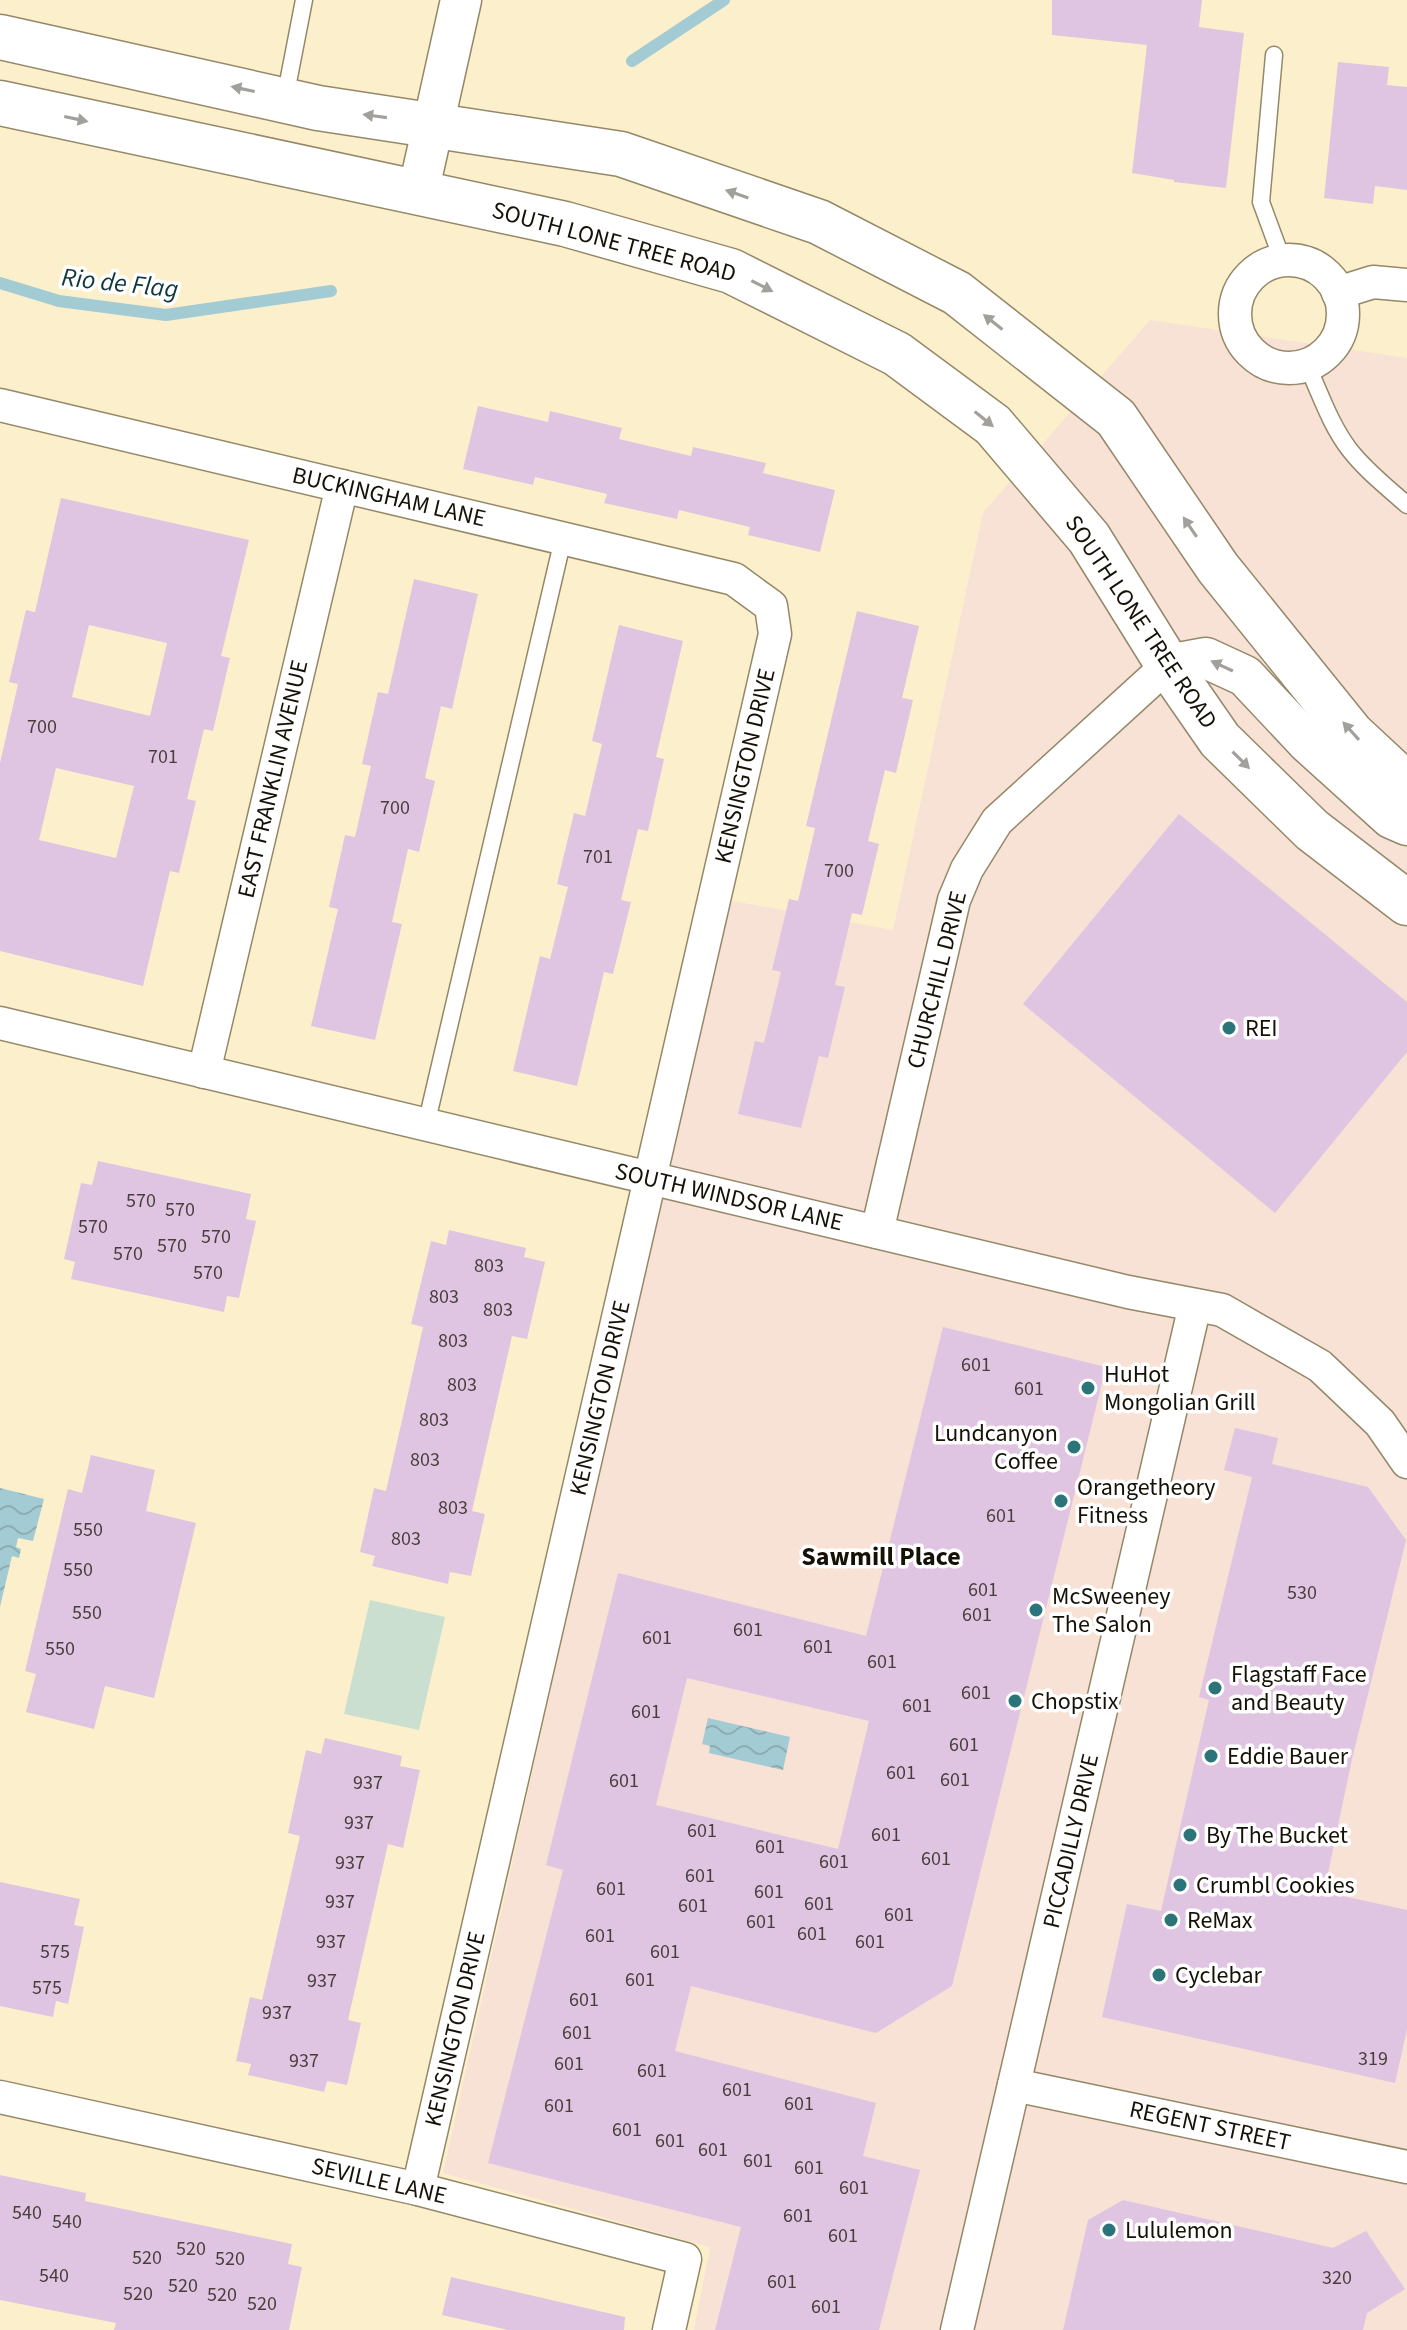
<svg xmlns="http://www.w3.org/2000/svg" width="1407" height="2330" viewBox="0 0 1407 2330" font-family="'Source Sans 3',sans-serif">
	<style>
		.commercial { fill: #f8e1d5 }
		.park { fill: #cadfcf }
		.water { fill: url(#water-waves) }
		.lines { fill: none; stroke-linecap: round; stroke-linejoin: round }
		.stream { stroke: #a3cbd3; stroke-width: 12 }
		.building { fill: #dfc5e1; fill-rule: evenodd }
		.service-casing { stroke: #948868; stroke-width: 19 }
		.minor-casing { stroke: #948868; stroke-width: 35 }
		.tertiary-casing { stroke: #948868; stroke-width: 43 }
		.secondary-casing { stroke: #948868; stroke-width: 47 }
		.service { stroke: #fff; stroke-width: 16 }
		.minor { stroke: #fff; stroke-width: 32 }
		.tertiary { stroke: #fff; stroke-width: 40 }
		.secondary { stroke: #fff; stroke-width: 44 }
		.oneway { fill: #a2a09b }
		.poi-dot { fill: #2b747a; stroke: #fff; stroke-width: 3 }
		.labels { text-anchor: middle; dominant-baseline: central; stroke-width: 7; stroke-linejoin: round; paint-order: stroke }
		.number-label { font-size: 20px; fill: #483e3d }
		.street-label { font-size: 24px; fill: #161106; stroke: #fff }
		.poi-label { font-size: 24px; fill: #161106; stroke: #fff; text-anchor: start }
		.water-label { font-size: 26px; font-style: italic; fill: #0f363d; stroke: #fff }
		.neighbourhood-label { font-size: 26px; font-weight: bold; fill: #161106; stroke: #fff }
	</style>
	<defs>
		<pattern id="water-waves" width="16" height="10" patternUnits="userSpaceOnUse" patternTransform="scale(2)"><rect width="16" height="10" fill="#a3cbd3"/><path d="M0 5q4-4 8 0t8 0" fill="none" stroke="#8cadb4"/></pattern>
	</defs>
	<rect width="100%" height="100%" fill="#fcf0cc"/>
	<!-- commercial -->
	<path class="commercial" d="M 1150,320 L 1407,358 L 1407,2330 L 694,2330 L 710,2247 L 443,2173 L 727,900 L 893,930 L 983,513 Z"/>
	<!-- park -->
	<path class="park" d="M 370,1600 L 445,1617 L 419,1730 L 344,1714 Z"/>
	<!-- water -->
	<g class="water">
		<path d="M 0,1488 L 44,1499 L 33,1541 L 18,1538 L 16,1547 L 21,1549 L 19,1558 L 12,1556 L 0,1607 Z"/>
		<path d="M 708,1718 L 790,1737 L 783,1770 L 709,1753 L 710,1746 L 702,1744 Z"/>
	</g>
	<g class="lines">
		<!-- stream -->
		<g class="stream">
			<path d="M 632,61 L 724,0"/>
			<path d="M 0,283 L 59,301 L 166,315 L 331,291"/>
		</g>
	</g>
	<!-- building -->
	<g class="building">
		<path d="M 1052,0 L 1202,0 L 1199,27 L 1244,33 L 1226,188 L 1174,182 L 1174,180 L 1132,173 L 1147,45 L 1052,35 Z"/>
		<path d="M 1338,62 L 1389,67 L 1387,85 L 1407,87 L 1407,190 L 1375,186 L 1373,204 L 1324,198 Z"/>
		<path d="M 478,406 L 548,422 L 550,411 L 622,428 L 619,439 L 691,456 L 693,447 L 766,463 L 763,473 L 835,490 L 820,552 L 748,535 L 750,527 L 679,510 L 677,519 L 604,503 L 607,494 L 535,477 L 533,485 L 463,469 Z"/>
		<path d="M 61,498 L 249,540 L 221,656 L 230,658 L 213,731 L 204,729 L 187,799 L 196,801 L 179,873 L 170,871 L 143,986 L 0,951 L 0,763 L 18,684 L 9,682 L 26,610 L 35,612 ZM 89,625 L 167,643 L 150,716 L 72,697 ZM 56,768 L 134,786 L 116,858 L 39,840 Z"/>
		<path d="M 414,579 L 478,594 L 452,709 L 441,706 L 425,778 L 435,781 L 419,852 L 408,849 L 392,922 L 402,924 L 375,1040 L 311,1026 L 338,909 L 329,907 L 345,835 L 355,837 L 371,766 L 362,764 L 378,692 L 388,694 Z"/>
		<path d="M 857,611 L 919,626 L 902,698 L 913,700 L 896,773 L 885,770 L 868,841 L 879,844 L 862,915 L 852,913 L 835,985 L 845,987 L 828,1058 L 819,1056 L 801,1128 L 738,1114 L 755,1041 L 764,1043 L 781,972 L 772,970 L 789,899 L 798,901 L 815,828 L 806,826 Z"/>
		<path d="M 619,625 L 683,641 L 656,757 L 664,759 L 648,831 L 638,829 L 621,900 L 631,902 L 613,974 L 604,972 L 577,1086 L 513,1071 L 540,956 L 550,959 L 568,887 L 557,884 L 574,813 L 585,816 L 602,744 L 592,741 Z"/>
		<path d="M 1179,814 L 1407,1002 L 1407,1052 L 1275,1213 L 1023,1004 Z"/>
		<path d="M 98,1161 L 251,1194 L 246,1219 L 256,1221 L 239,1298 L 227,1296 L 224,1312 L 71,1279 L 75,1262 L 64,1259 L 81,1183 L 92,1185 Z"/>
		<path d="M 449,1230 L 526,1248 L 524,1257 L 545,1262 L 527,1339 L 512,1336 L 472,1511 L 485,1514 L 471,1576 L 450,1572 L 448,1584 L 372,1566 L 375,1556 L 360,1552 L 374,1488 L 386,1491 L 423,1327 L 411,1324 L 431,1241 L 446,1245 Z"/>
		<path d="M 943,1327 L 1106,1367 L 952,1986 L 876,2033 L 691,1986 L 675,2051 L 876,2103 L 863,2156 L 920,2170 L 879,2330 L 715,2330 L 741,2227 L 488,2163 L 563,1870 L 546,1865 L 618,1573 L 866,1636 ZM 687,1678 L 869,1721 L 838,1849 L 656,1805 Z"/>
		<path d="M 1235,1428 L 1278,1438 L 1272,1464 L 1368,1487 L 1406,1540 L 1352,1759 L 1324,1892 L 1407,1910 L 1407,2029 L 1395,2083 L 1102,2017 L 1127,1904 L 1161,1911 L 1209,1700 L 1199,1697 L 1252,1477 L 1224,1470 Z"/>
		<path d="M 91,1455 L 155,1470 L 146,1511 L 196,1523 L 154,1698 L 105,1686 L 94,1729 L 26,1712 L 36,1674 L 25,1671 L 68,1489 L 82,1493 Z"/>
		<path d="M 325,1738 L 402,1756 L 400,1766 L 420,1770 L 403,1848 L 388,1844 L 348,2020 L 361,2023 L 347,2085 L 327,2081 L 324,2092 L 248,2075 L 251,2064 L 236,2061 L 250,1997 L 262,2000 L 300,1836 L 288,1833 L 306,1750 L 321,1754 Z"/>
		<path d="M 0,1882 L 80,1899 L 74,1925 L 84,1927 L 68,2004 L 56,2001 L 53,2017 L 0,2006 Z"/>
		<path d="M 0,2175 L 86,2193 L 85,2201 L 292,2244 L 288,2264 L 302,2267 L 289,2330 L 114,2330 L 116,2323 L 0,2300 Z"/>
		<path d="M 1123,2200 L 1333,2248 L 1366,2231 L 1405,2289 L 1367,2313 L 1363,2330 L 1063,2330 L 1088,2220 Z"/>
		<path d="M 451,2277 L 625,2317 L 624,2330 L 508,2330 L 442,2315 Z"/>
	</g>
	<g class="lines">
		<defs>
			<g id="service">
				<path d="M 1274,55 L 1261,202 L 1282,259"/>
				<path d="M 285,98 L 304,0"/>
				<path d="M 1307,365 C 1320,393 1330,424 1349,449 C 1365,470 1387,487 1407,505"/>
				<path d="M 426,1125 L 563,539"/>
			</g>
			<g id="minor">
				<circle cx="1289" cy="314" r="54"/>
				<path d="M 1338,293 L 1373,282 L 1407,285"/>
				<path d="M 0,405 L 734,579 L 771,606 L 775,634 L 418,2189"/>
				<path d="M 0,1023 L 1128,1292 L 1222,1310 L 1320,1366 L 1380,1423 L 1407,1462"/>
				<path d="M 204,1072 L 342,486"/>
				<path d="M 877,1232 L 954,900 L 967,869 L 997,821 L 1168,665"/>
				<path d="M 1014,2085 L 1407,2167"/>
				<path d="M 0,2097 L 418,2189 L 685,2259 L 669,2330"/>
				<path d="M 957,2330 L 1195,1305"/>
			</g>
			<g id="tertiary">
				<path d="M 418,193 L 461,0"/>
				<path d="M 1168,665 L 1206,658 L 1245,676 L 1308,743 L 1391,818 L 1407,825"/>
			</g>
			<g id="secondary">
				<path d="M 0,37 L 318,108 L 621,154 L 819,222 L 957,293 L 1116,418 L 1218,568 L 1352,734 L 1407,785"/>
				<path d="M 0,103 L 565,224 L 731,271 L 897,354 L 993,425 L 1089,538 L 1168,665 L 1220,740 L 1312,830 L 1407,903"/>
			</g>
		</defs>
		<!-- service casing -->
		<use href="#service" class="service-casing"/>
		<!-- minor casing -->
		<use href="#minor" class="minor-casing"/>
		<!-- tertiary casing -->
		<use href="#tertiary" class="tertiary-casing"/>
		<!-- secondary casing -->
		<use href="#secondary" class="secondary-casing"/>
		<!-- service -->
		<use href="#service" class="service"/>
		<!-- minor -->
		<use href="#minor" class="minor"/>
		<!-- tertiary -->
		<use href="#tertiary" class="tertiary"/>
		<!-- secondary -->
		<use href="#secondary" class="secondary"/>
	</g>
	<!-- one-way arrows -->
	<defs><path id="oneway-solid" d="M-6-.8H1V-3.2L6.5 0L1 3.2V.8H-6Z" transform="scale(2)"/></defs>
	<g class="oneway">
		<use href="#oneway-solid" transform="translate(243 89) rotate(-168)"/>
		<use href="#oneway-solid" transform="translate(375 116) rotate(-172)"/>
		<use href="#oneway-solid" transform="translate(76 119) rotate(12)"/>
		<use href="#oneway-solid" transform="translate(737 194) rotate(-161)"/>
		<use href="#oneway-solid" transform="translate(762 286) rotate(27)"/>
		<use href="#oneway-solid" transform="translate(993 322) rotate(-142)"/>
		<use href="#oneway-solid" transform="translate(984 419) rotate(39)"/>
		<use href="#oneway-solid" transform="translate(1190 527) rotate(-124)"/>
		<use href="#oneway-solid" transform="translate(1222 666) rotate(-155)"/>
		<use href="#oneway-solid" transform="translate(1351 731) rotate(-132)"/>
		<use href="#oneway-solid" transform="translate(1241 760) rotate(45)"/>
	</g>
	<!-- markers -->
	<g class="poi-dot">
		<circle cx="1229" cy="1028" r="8"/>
		<circle cx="1088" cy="1388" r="8"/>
		<circle cx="1074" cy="1447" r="8"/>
		<circle cx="1061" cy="1501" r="8"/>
		<circle cx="1036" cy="1610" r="8"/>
		<circle cx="1215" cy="1688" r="8"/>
		<circle cx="1015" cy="1701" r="8"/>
		<circle cx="1211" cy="1756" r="8"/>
		<circle cx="1190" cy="1835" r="8"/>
		<circle cx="1180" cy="1885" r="8"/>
		<circle cx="1171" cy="1920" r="8"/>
		<circle cx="1159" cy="1975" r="8"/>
		<circle cx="1109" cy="2230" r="8"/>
	</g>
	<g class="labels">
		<!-- number labels -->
		<g class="number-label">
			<text x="42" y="727">700</text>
			<text x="163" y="757">701</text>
			<text x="395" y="808">700</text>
			<text x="598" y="857">701</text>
			<text x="839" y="871">700</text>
			<text x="141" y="1201">570</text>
			<text x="180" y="1210">570</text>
			<text x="93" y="1227">570</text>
			<text x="216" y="1237">570</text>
			<text x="172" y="1246">570</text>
			<text x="128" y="1254">570</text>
			<text x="489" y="1266">803</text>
			<text x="208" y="1273">570</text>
			<text x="444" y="1297">803</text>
			<text x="498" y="1310">803</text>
			<text x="453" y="1341">803</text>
			<text x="976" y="1365">601</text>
			<text x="462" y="1385">803</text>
			<text x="1029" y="1389">601</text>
			<text x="434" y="1420">803</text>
			<text x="425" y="1460">803</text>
			<text x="453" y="1508">803</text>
			<text x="1001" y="1516">601</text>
			<text x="88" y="1530">550</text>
			<text x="406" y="1539">803</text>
			<text x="78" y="1570">550</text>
			<text x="983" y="1590">601</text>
			<text x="1302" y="1593">530</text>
			<text x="87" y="1613">550</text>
			<text x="977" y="1615">601</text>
			<text x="748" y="1630">601</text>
			<text x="657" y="1638">601</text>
			<text x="818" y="1647">601</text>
			<text x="60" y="1649">550</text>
			<text x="882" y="1662">601</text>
			<text x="976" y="1693">601</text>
			<text x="917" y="1706">601</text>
			<text x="646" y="1712">601</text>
			<text x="964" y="1745">601</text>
			<text x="901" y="1773">601</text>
			<text x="955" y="1780">601</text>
			<text x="624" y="1781">601</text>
			<text x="368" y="1783">937</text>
			<text x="359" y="1823">937</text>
			<text x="702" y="1831">601</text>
			<text x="886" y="1835">601</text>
			<text x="770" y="1847">601</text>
			<text x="936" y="1859">601</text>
			<text x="834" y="1862">601</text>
			<text x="350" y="1863">937</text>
			<text x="700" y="1876">601</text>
			<text x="611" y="1889">601</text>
			<text x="769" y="1892">601</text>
			<text x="340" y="1902">937</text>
			<text x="819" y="1904">601</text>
			<text x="693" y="1906">601</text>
			<text x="899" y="1915">601</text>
			<text x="761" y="1922">601</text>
			<text x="812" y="1934">601</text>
			<text x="600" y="1936">601</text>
			<text x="331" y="1942">937</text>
			<text x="870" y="1942">601</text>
			<text x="55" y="1952">575</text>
			<text x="665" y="1952">601</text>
			<text x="640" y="1980">601</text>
			<text x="322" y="1981">937</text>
			<text x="47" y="1988">575</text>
			<text x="584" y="2000">601</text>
			<text x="277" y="2013">937</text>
			<text x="577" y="2033">601</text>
			<text x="1373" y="2059">319</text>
			<text x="304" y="2061">937</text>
			<text x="569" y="2064">601</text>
			<text x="652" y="2071">601</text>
			<text x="737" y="2090">601</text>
			<text x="799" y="2104">601</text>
			<text x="559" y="2106">601</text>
			<text x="627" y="2130">601</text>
			<text x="670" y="2141">601</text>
			<text x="713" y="2150">601</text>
			<text x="758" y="2161">601</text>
			<text x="809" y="2168">601</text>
			<text x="854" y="2188">601</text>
			<text x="27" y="2213">540</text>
			<text x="798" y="2216">601</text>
			<text x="67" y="2222">540</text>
			<text x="843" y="2236">601</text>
			<text x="191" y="2249">520</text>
			<text x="147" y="2258">520</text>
			<text x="230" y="2259">520</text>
			<text x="54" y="2276">540</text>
			<text x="1337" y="2278">320</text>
			<text x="782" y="2282">601</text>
			<text x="183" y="2286">520</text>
			<text x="138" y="2294">520</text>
			<text x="222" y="2295">520</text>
			<text x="262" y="2304">520</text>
			<text x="826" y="2307">601</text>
		</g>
		<!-- street labels -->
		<g class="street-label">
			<text transform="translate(614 242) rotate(15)">SOUTH LONE TREE ROAD</text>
			<text transform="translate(389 497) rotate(13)">BUCKINGHAM LANE</text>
			<text transform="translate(1141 622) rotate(56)">SOUTH LONE TREE ROAD</text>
			<text transform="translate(745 766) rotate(-77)">KENSINGTON DRIVE</text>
			<text transform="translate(273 779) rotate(-77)">EAST FRANKLIN AVENUE</text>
			<text transform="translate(937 980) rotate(-76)">CHURCHILL DRIVE</text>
			<text transform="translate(729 1197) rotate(13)">SOUTH WINDSOR LANE</text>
			<text transform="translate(600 1398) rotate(-77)">KENSINGTON DRIVE</text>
			<text transform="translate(1071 1841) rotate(-77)">PICCADILLY DRIVE</text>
			<text transform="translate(455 2029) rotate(-77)">KENSINGTON DRIVE</text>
			<text transform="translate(1210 2126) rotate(12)">REGENT STREET</text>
			<text transform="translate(379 2181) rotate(13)">SEVILLE LANE</text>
		</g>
		<!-- poi labels -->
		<g class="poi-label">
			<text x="1245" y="1028">REI</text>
			<text x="1104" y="1374">HuHot<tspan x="1104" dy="28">Mongolian Grill</tspan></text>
			<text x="1058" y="1433" text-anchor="end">Lundcanyon<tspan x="1058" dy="28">Coffee</tspan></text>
			<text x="1077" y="1487">Orangetheory<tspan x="1077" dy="28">Fitness</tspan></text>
			<text x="1052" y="1596">McSweeney<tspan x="1052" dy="28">The Salon</tspan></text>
			<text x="1231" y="1674">Flagstaff Face<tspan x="1231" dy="28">and Beauty</tspan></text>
			<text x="1031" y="1701">Chopstix</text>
			<text x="1227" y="1756">Eddie Bauer</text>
			<text x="1206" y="1835">By The Bucket</text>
			<text x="1196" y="1885">Crumbl Cookies</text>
			<text x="1187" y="1920">ReMax</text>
			<text x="1175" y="1975">Cyclebar</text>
			<text x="1125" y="2230">Lululemon</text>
		</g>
		<!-- water labels -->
		<g class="water-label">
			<text transform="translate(120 283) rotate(6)">Rio de Flag</text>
		</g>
		<!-- neighbourhood labels -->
		<g class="neighbourhood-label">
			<text x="881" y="1556">Sawmill Place</text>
		</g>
	</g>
</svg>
